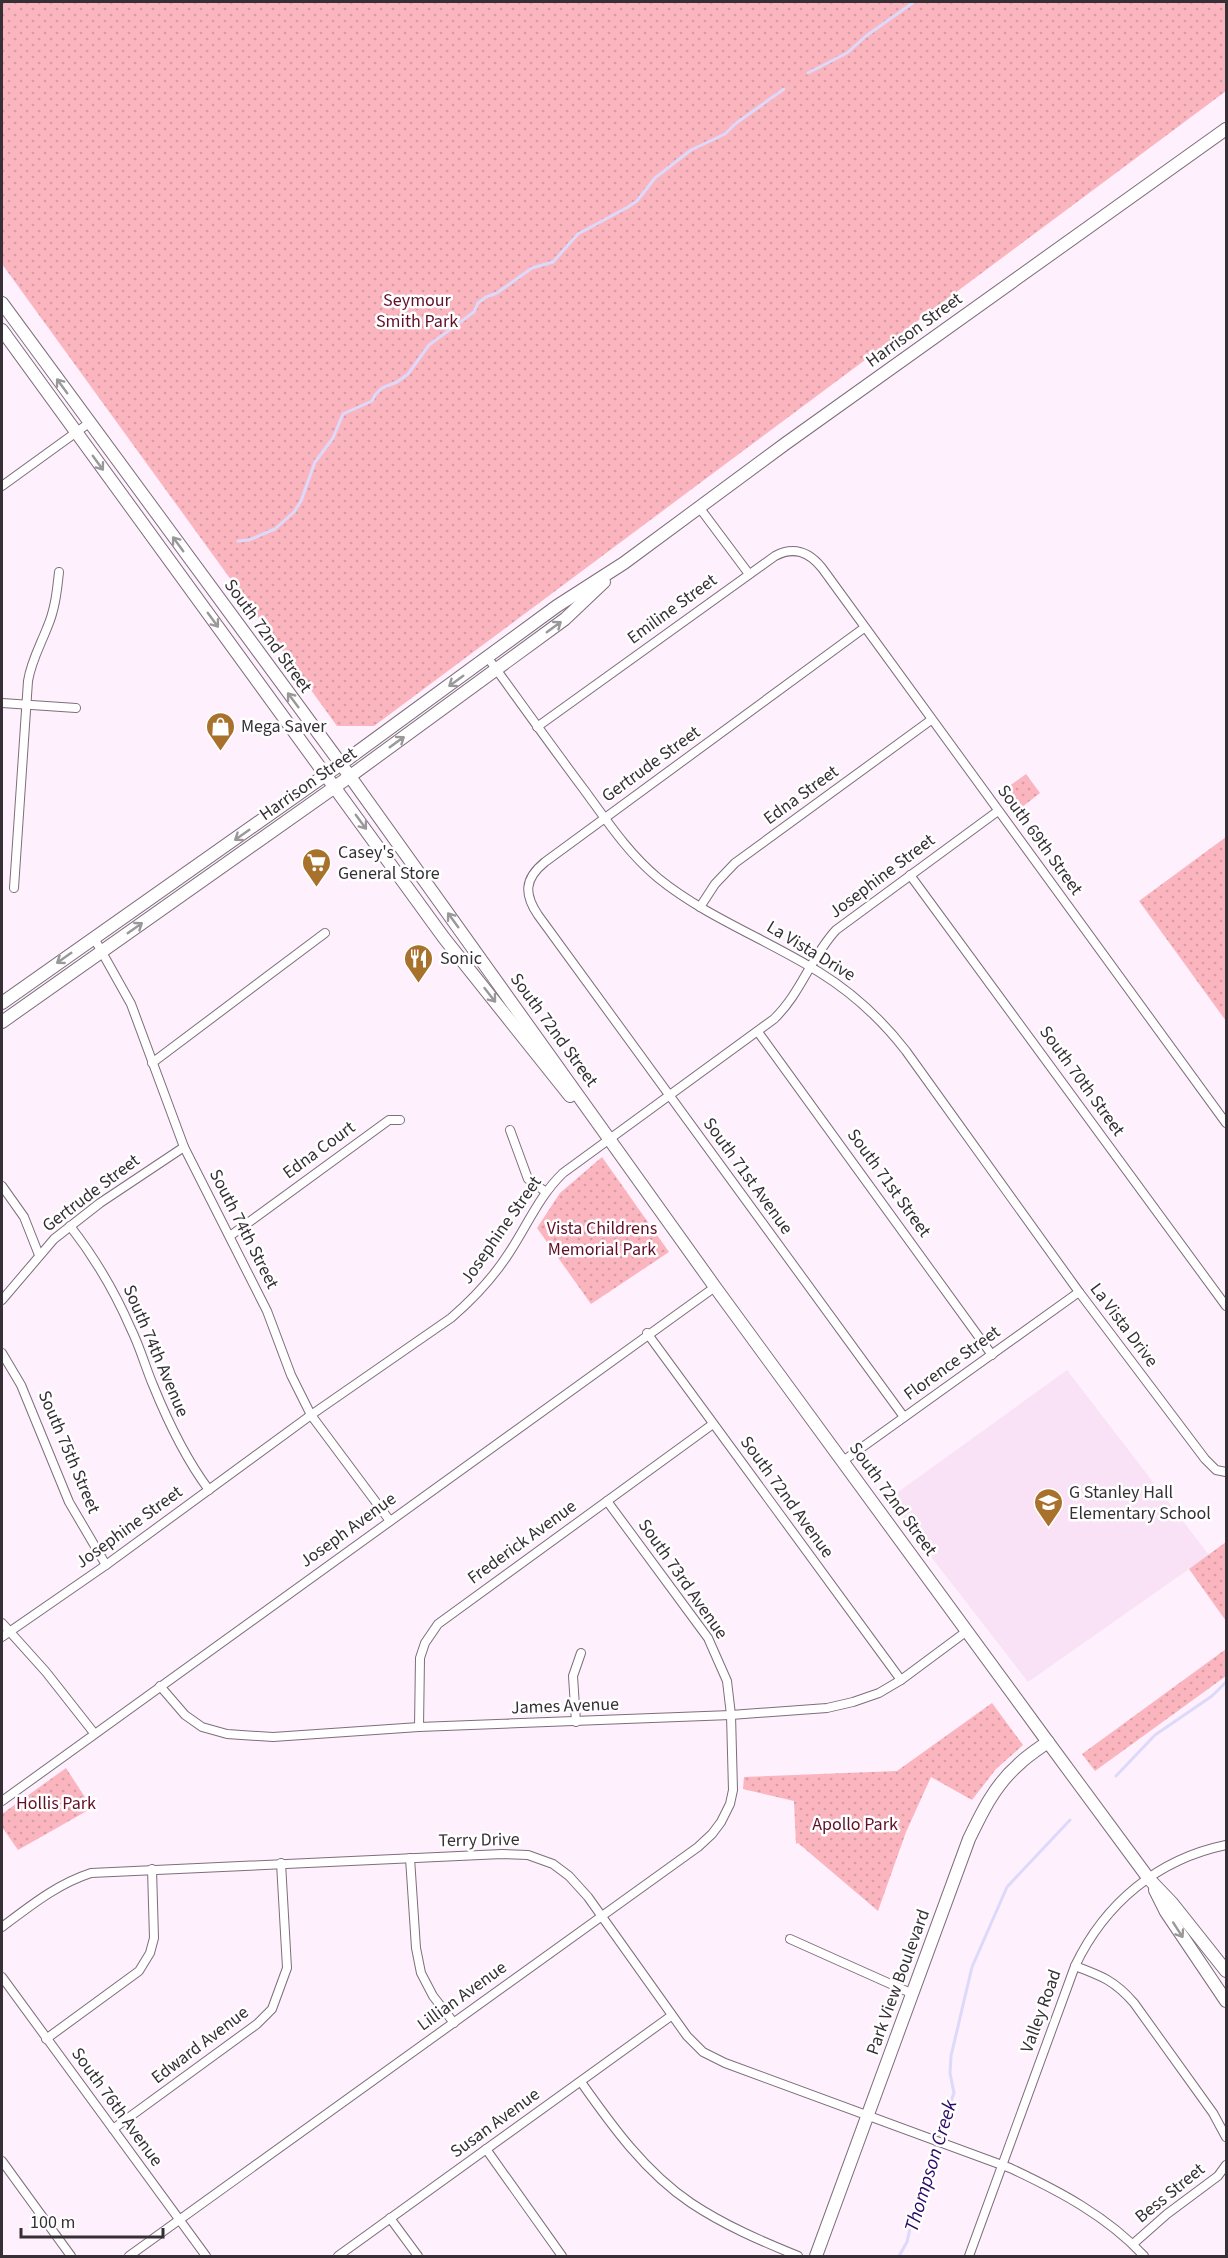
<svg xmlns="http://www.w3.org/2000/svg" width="1228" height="2258" viewBox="0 0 1228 2258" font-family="'Source Sans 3',sans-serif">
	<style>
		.built { fill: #f9e1f6 }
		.park { fill: url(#park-dots) }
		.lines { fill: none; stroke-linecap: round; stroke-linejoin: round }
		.stream { stroke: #dcd9fb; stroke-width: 3 }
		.street-casing { stroke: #7d6e7b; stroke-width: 10 }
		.secondary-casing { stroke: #7d6e7b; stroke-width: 14 }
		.primary-casing { stroke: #7d6e7b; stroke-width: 14 }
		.street { stroke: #fff; stroke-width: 8 }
		.secondary { stroke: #fff; stroke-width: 12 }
		.primary { stroke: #fff; stroke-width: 12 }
		.oneway { stroke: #9a989a }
		.labels { text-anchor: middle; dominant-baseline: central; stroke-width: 5; stroke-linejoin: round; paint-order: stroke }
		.park-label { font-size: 18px; fill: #630f28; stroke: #fff }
		.street-label { font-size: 18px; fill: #363036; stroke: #fff }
		.poi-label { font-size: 18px; fill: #363036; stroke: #fff; text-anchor: start }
		.water-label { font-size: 20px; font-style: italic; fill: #2d0a69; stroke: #fff }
	</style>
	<defs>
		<pattern id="park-dots" width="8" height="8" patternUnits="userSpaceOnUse" patternTransform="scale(1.5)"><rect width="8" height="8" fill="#fbb5bf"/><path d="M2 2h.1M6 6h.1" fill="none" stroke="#d89ca5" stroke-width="1.8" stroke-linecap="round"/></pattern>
	</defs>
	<rect width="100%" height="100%" fill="#fef0fc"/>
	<!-- built -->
	<path class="built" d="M 1067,1370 L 1209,1555 L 1028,1682 L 887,1500 Z"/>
	<!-- park -->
	<g class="park">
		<path d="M 2,2 L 1226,2 L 1226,91 L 374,726 L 337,726 L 2,264 Z"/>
		<path d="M 1026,774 L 1040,793 L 1013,814 L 998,794 Z"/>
		<path d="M 1226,837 L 1226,1021 L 1139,901 Z"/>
		<path d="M 602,1157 L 669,1252 L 591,1304 L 537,1228 L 560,1193 Z"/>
		<path d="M 1226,1542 L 1226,1621 L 1189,1569 Z"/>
		<path d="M 1226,1649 L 1226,1676 L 1095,1771 L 1082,1754 Z"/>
		<path d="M 992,1703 L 1023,1745 L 996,1769 L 972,1800 L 931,1777 L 906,1832 L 878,1911 L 798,1843 L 796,1844 L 794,1801 L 743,1789 L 744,1777 L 897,1771 Z"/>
		<path d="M 66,1768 L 92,1808 L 18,1850 L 2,1827 L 2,1814 Z"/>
	</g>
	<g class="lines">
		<!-- stream -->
		<g class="stream">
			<path d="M 808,73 L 847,53 L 866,36 L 914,2"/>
			<path d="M 238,541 L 249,540 L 275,529 L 294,512 L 301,501 L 315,462 L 333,438 L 343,414 L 372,401 L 375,395 L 382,388 L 397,382 L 408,374 L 429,345 L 474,312 L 478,303 L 486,297 L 497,293 L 532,268 L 553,262 L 578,234 L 628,207 L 637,201 L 655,178 L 691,150 L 725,134 L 735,124 L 784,89"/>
			<path d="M 1116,1776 L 1155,1735 L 1212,1696 L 1226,1682"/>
			<path d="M 899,2256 L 907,2242 L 918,2193 L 954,2093 L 950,2073 L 951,2056 L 972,1967 L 1007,1887 L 1070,1820"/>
		</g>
		<defs>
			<g id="street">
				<path d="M 2,486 L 89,423"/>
				<path d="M 699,507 L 749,574"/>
				<path d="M 864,628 L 545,862 C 524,879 524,894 538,915 L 904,1417"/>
				<path d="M 488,658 C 520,702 552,747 585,791 C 607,821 628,853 658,878 C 706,917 766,939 819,972 C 853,993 882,1020 906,1051 L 1079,1292 L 1205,1459 L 1216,1470 L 1226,1472"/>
				<path d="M 2,703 L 76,708"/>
				<path d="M 537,727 L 775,556 C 794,546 809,552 822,568 L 1226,1123"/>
				<path d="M 910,875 L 1226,1306"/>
				<path d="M 14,888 L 28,681 C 31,662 40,646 47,628 C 55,610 57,591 59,572"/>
				<path d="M 700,907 L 715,884 L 735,863 L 931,720"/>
				<path d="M 94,938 L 131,1004 L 184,1147 L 267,1311 L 291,1375 L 311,1415 L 390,1521"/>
				<path d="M 758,1032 L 992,1355"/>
				<path d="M 152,1063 L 325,933"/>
				<path d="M 510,1130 L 528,1179 L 546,1192"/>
				<path d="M 2,1186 L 24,1217 L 39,1255"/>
				<path d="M 70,1226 C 95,1258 115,1292 131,1329 C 140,1347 145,1366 153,1385 C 168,1422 185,1458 209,1490"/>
				<path d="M 230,1236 L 389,1120 L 400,1120"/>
				<path d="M 2,1300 L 54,1239 L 100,1203 L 184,1147"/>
				<path d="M 647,1333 L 901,1680"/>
				<path d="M 2,1353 L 21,1385 L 69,1502 L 106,1565"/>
				<path d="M 843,1461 L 1079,1292"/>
				<path d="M 2,1623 L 46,1672 L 94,1733"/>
				<path d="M 2,1637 L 106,1565 L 311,1415 L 451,1318 C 473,1299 493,1278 509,1253 C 527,1226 539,1196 563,1173 L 774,1019 C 801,993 811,957 836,930 L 998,811"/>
				<path d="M 160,1686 L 185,1715 L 202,1727 L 227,1734 L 273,1737 L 419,1727 L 731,1715 L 827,1708 L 853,1702 L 879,1693 L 901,1680 L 967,1631"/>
				<path d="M 576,1722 L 573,1676 L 581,1653"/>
				<path d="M 419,1727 L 420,1658 L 425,1643 L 438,1624 L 713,1424"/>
				<path d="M 2,1801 L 715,1287"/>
				<path d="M 410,1858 L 416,1948 L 421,1973 L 433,1996 L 454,2023"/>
				<path d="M 2,1927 C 30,1906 57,1884 91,1873 L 502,1854 L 528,1855 L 553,1864 L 569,1876 L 588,1897 L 687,2036 L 703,2052 L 725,2063 L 1010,2168 C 1059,2191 1107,2216 1144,2256"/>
				<path d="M 790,1939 L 913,1994"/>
				<path d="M 1075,1966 C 1102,1976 1115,1981 1134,2003 L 1213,2113 L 1226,2137"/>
				<path d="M 2,1977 L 206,2256"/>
				<path d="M 46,2039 L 139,1971 L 150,1953 L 154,1938 L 152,1869"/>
				<path d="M 581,2082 C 612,2126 645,2172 691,2203 C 724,2225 761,2241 798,2256"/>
				<path d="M 113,2129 L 257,2024 L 272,2009 L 287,1968 L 281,1863"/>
				<path d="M 486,2149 L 562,2256"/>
				<path d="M 2,2161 L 71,2256"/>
				<path d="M 390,2218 L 418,2256"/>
				<path d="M 1133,2244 L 1167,2214 L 1218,2176 L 1226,2165"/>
				<path d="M 129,2256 L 698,1847 L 712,1834 L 721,1822 L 730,1804 L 733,1790 L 731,1715 L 727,1681 L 708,1638 L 607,1501"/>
				<path d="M 338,2256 L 671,2016"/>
				<path d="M 969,2256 L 1075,1966 C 1105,1903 1158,1859 1226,1845"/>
			</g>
			<g id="secondary">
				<path d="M 341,764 L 557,606 L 624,563 L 785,444 L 1226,129"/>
				<path d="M 349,777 L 565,619 L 604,582"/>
				<path d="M 816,2256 L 969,1839 C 982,1812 995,1785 1018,1765 C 1027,1756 1038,1749 1048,1742"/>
			</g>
			<g id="primary">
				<path d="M 2,303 L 341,764 L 715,1287 L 1042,1734 L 1149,1879 L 1172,1903 L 1226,1971"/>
				<path d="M 2,330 L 444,938 L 570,1096"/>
				<path d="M 2,1003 L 341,764"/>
				<path d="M 2,1022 L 349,777"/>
				<path d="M 1155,1890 L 1166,1912 L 1226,2001"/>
			</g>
		</defs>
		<!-- street casing -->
		<use href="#street" class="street-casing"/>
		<!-- secondary casing -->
		<use href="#secondary" class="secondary-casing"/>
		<!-- primary casing -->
		<use href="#primary" class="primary-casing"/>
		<!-- street -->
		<use href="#street" class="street"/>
		<!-- secondary -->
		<use href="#secondary" class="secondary"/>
		<!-- primary -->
		<use href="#primary" class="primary"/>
	</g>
	<!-- one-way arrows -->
	<defs><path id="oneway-shaft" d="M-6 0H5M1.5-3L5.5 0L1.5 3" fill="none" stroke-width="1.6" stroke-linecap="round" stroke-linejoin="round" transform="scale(1.5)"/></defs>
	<g class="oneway">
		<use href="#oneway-shaft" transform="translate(62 386) rotate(-126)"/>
		<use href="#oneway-shaft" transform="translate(98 463) rotate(54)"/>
		<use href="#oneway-shaft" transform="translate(178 544) rotate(-126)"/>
		<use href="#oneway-shaft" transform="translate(213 620) rotate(54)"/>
		<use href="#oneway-shaft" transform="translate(554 627) rotate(-36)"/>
		<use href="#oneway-shaft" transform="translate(456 681) rotate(144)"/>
		<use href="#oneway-shaft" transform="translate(293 700) rotate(-127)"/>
		<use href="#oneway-shaft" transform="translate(397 742) rotate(-36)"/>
		<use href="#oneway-shaft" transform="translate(361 822) rotate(54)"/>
		<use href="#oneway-shaft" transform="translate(242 835) rotate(145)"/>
		<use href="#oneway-shaft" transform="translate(453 920) rotate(-126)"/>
		<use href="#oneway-shaft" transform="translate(135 928) rotate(-35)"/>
		<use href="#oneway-shaft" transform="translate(64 958) rotate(145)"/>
		<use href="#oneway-shaft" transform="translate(490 995) rotate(52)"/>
		<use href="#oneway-shaft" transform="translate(1178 1930) rotate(57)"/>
	</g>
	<!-- icons -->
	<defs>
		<symbol id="shop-pin" viewBox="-11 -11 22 30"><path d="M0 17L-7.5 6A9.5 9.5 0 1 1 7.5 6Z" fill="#a8712c" stroke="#fff"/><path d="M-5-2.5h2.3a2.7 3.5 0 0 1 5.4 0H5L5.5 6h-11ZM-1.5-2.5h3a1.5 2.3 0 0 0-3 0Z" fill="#fff"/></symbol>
		<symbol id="supermarket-pin" viewBox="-11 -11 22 30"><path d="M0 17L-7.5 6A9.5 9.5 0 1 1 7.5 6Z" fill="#a8712c" stroke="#fff"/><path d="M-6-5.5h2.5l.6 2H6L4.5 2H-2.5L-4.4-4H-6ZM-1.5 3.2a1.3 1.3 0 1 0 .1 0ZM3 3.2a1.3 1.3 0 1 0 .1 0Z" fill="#fff"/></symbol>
		<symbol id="restaurant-pin" viewBox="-11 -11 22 30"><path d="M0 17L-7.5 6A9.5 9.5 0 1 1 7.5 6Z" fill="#a8712c" stroke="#fff"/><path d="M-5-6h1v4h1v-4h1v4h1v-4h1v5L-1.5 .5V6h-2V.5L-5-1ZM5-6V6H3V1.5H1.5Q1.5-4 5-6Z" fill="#fff"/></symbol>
		<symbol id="school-pin" viewBox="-11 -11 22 30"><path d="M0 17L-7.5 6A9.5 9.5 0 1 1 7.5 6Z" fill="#a8712c" stroke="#fff"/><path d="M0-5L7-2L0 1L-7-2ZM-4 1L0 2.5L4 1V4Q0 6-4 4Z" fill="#fff"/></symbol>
	</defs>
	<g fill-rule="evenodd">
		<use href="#shop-pin" x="204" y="710" width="33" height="45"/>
		<use href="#supermarket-pin" x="300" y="846" width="33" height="45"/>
		<use href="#restaurant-pin" x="402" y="942" width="33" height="45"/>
		<use href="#school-pin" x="1032" y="1486" width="33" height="45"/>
	</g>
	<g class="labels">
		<!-- park labels -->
		<g class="park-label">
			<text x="417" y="300">Seymour<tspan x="417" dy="21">Smith Park</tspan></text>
			<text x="602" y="1228">Vista Childrens<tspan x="602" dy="21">Memorial Park</tspan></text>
			<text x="56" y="1803">Hollis Park</text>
			<text x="855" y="1824">Apollo Park</text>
		</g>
		<!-- street labels -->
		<g class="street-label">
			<text transform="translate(914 330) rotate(-36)">Harrison Street</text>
			<text transform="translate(672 609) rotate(-36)">Emiline Street</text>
			<text transform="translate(268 636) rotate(54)">South 72nd Street</text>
			<text transform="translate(651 764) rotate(-36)">Gertrude Street</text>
			<text transform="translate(308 784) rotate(-35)">Harrison Street</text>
			<text transform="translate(801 795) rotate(-36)">Edna Street</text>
			<text transform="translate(1040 840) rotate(54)">South 69th Street</text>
			<text transform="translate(882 876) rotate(-37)">Josephine Street</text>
			<text transform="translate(811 951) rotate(31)">La Vista Drive</text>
			<text transform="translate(554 1030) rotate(54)">South 72nd Street</text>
			<text transform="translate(1082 1081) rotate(54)">South 70th Street</text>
			<text transform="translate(319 1150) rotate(-36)">Edna Court</text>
			<text transform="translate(748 1176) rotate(54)">South 71st Avenue</text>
			<text transform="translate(889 1183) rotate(54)">South 71st Street</text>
			<text transform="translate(91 1193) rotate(-37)">Gertrude Street</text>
			<text transform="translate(244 1229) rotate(63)">South 74th Street</text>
			<text transform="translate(501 1230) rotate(-55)">Josephine Street</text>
			<text transform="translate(1124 1325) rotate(53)">La Vista Drive</text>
			<text transform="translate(156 1351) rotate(67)">South 74th Avenue</text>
			<text transform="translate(952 1363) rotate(-36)">Florence Street</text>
			<text transform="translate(69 1452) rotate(67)">South 75th Street</text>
			<text transform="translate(787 1497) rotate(54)">South 72nd Avenue</text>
			<text transform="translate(893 1499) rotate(54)">South 72nd Street</text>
			<text transform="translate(129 1527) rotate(-36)">Josephine Street</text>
			<text transform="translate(348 1530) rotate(-36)">Joseph Avenue</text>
			<text transform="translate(522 1542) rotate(-36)">Frederick Avenue</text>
			<text transform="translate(683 1579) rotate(55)">South 73rd Avenue</text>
			<text transform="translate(565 1706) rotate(-2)">James Avenue</text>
			<text transform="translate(479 1840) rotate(-1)">Terry Drive</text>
			<text transform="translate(898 1982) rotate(-70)">Park View Boulevard</text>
			<text transform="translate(462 1996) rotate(-36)">Lillian Avenue</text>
			<text transform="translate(1041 2011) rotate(-70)">Valley Road</text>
			<text transform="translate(200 2045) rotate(-37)">Edward Avenue</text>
			<text transform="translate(117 2107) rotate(54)">South 76th Avenue</text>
			<text transform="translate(495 2123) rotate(-36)">Susan Avenue</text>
			<text transform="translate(1170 2193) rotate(-39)">Bess Street</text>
		</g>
		<!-- poi labels -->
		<g class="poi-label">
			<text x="241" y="726">Mega Saver</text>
			<text x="338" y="852">Casey's<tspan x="338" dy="21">General Store</tspan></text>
			<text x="440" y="958">Sonic</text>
			<text x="1069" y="1492">G Stanley Hall<tspan x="1069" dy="21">Elementary School</tspan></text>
		</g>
		<!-- water labels -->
		<g class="water-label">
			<text transform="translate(931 2166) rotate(-73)">Thompson Creek</text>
		</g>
	</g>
	<!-- border -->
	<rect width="1228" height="2258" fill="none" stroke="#363036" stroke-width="6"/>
	<!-- scale -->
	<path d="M21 2228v9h142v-9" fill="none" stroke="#363036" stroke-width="3"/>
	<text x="30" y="2228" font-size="18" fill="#363036" stroke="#ffffff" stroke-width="4.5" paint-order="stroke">100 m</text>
</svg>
